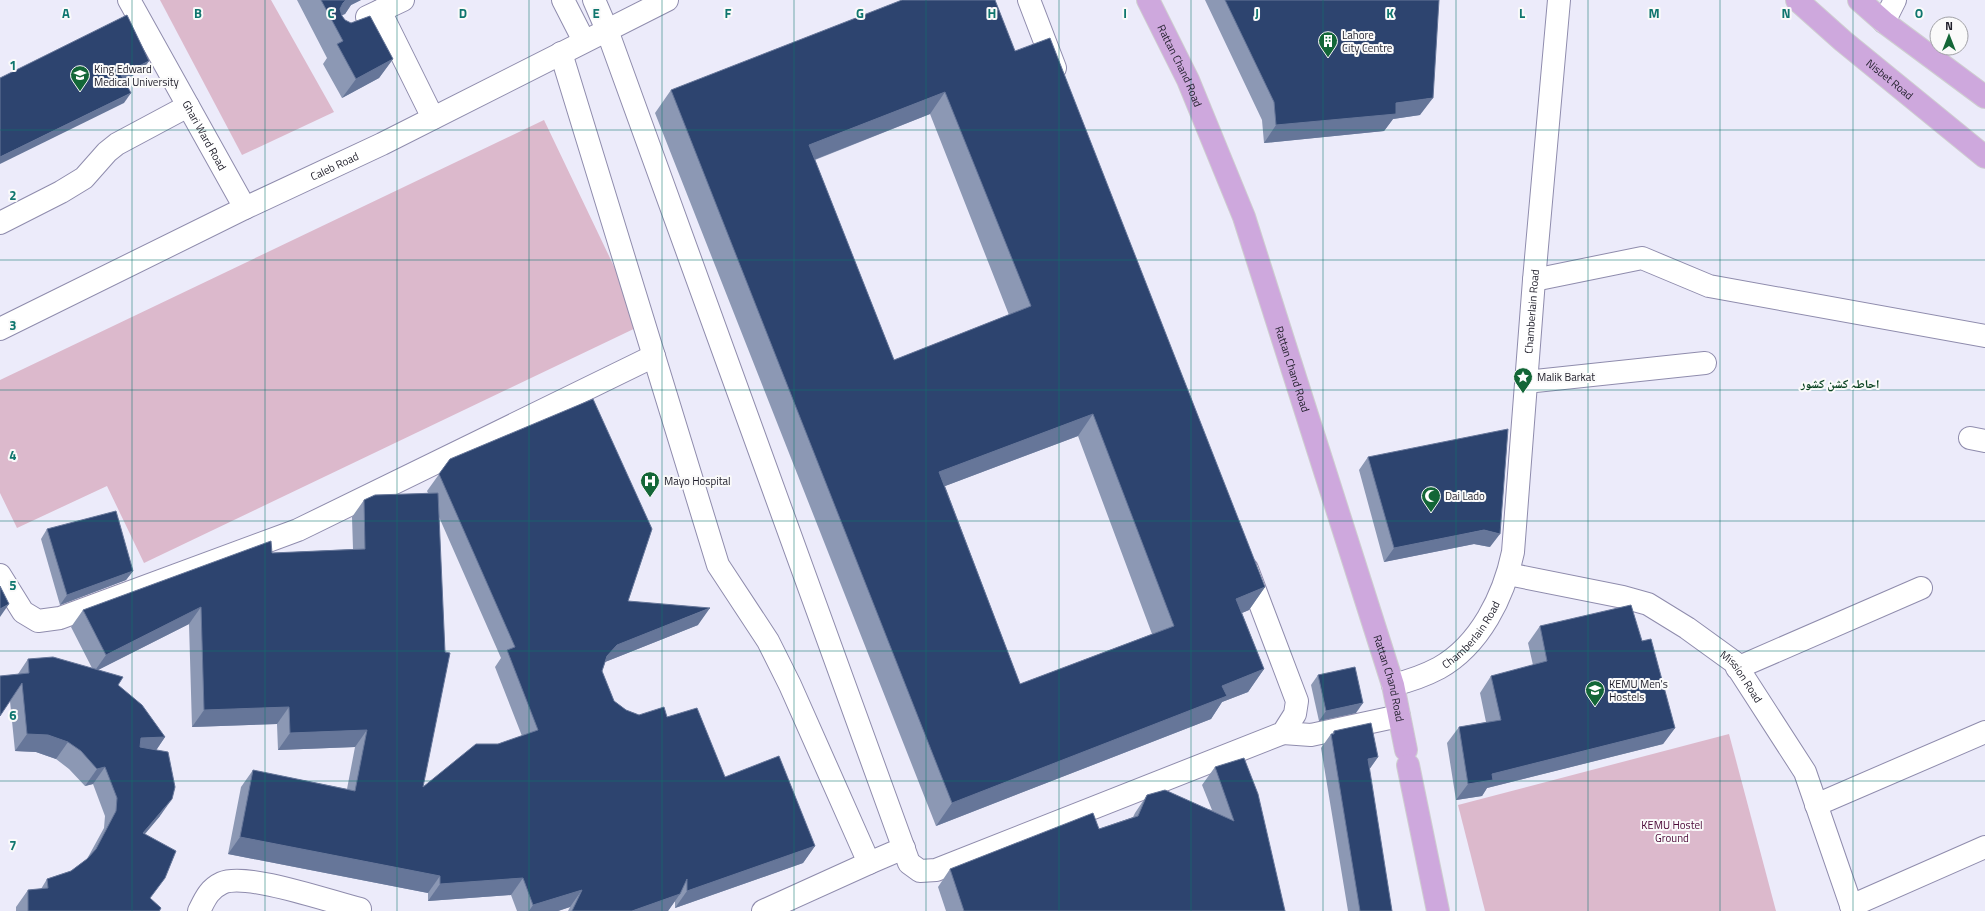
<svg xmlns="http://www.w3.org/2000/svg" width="1985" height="911" viewBox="0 0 1985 911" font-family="'Titillium Web','Noto Naskh Arabic',sans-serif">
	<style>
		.green { fill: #dcb9cc }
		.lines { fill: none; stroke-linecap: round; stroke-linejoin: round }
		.minor-casing { stroke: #8f8cad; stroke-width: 24 }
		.major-casing { stroke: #ceced0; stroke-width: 24 }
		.minor { stroke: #fff; stroke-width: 22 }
		.major { stroke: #cea8dd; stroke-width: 22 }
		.wall { fill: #8c98b4; fill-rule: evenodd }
		.shaded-wall { fill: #667699 }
		.building { fill: #2d446f; stroke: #667699; fill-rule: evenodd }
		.grid { fill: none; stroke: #0f766e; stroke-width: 1; stroke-opacity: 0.55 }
		.labels { text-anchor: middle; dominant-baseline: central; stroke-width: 4; stroke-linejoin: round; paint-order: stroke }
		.poi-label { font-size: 11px; fill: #1f1e2a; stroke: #fafafa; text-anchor: start }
		.street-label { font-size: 11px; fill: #1f1e2a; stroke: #fafafa }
		.park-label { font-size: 11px; fill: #4b0937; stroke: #fafafa }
		.neighbourhood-label { font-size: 12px; font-weight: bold; fill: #0a4322; stroke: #fafafa }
		.grid-label { font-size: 13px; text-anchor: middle; font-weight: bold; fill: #0f766e; stroke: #fafafa; stroke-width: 4; stroke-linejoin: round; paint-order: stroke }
	</style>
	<rect width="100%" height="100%" fill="#ecebfa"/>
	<!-- green -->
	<g class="green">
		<path d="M 160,0 L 271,0 L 334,112 L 242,155 Z"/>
		<path d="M 544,120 L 642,325 L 144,563 L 107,486 L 17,528 L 0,493 L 0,380 Z"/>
		<path d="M 1729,734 L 1776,911 L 1485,911 L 1458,805 Z"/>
	</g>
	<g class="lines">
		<defs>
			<g id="minor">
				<path id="s1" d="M 129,0 L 245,208"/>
				<path d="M 563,0 L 584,41"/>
				<path d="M 594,0 L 607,30 L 909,863 L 920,871 L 936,870 L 1283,733 L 1295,714 L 1297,701 L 1247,569"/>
				<path d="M 1029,0 L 1055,68"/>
				<path d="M 380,11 L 433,118"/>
				<path d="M 367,17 L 403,0"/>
				<path d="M 1884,22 L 1895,0"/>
				<path d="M 561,53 L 718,565 L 768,641 L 790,685 L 869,863 L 904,848"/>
				<path d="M 0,223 L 61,192 L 84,178 L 107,152 L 117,144 L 188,106"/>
				<path d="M 1534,280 L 1642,258 L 1709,286 L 1985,336"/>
				<path id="s2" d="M 0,329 L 245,208 L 382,144 L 667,0"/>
				<path d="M 1526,382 L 1705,363"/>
				<path d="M 1970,438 L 1985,441"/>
				<path id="s3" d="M 1508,574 L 1623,597 L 1648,604 L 1687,628 L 1734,662 L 1805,772 L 1853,911"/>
				<path d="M 0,575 L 23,612 L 38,621 L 60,618 L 298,530 L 654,356"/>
				<path d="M 1737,668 L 1921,588"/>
				<path id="s4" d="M 1393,685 C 1409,681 1424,676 1439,668 C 1480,645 1504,596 1513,552 L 1534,280 L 1559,0"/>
				<path d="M 1283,733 L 1311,735 L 1399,716"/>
				<path d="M 1816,805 L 1985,732"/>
				<path d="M 1851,906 L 1985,847"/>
				<path d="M 199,911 C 205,899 209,889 222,883 C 246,872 331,902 360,909"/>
				<path d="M 763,911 L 869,863"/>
			</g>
			<g id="major">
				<path id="s5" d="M 1148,0 L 1188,80 L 1244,217 L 1393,685 L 1406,750"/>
				<path id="s6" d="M 1797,0 L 1843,41 L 1985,157"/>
				<path d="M 1859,0 L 1884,22 L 1985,97"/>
				<path d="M 1408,765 L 1438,911"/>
			</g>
		</defs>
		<!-- minor casing -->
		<use href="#minor" class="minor-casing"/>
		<!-- major casing -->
		<use href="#major" class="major-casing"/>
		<!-- minor -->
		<use href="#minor" class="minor"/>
		<!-- major -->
		<use href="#major" class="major"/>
	</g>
	<!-- wall -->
	<g class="wall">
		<path d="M 297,0 L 361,0 L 351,5 L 345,14 L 341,15 L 342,16 L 345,20 L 393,59 L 379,78 L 342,98 L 323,64 L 327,58 Z"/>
		<path d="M 1205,0 L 1439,0 L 1420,115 L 1393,119 L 1384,131 L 1264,143 L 1262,120 Z"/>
		<path d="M 1015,51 L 1265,587 L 1249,610 L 1242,613 L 1264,669 L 1248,692 L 1222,702 L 1211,719 L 936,826 L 655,113 L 671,90 ZM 930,114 L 1009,315 L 894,360 L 815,160 ZM 1078,436 L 1152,634 L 1020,684 L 945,486 Z"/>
		<path d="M 1368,457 L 1490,547 L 1474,544 L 1384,562 L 1359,470 Z"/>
		<path d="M 450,459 L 628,601 L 698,625 L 605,662 L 602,671 L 614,701 L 626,710 L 639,715 L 667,717 L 725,777 L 815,846 L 803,863 L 675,908 L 675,901 L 668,911 L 568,911 L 570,907 L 558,911 L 517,911 L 511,895 L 428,901 L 428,893 L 228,854 L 241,787 L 253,770 L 347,789 L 355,747 L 278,750 L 277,724 L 192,727 L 189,624 L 98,670 L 118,685 L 165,737 L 156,750 L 160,816 L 145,834 L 150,899 L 161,908 L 160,911 L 16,911 L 16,907 L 28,890 L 41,889 L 47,879 L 71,871 L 87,859 L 104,828 L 105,816 L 93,784 L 85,786 L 69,769 L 56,759 L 36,752 L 15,751 L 10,701 L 18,674 L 28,659 L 92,668 L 71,627 L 83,610 L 272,553 L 353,549 L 352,517 L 364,500 L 428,493 L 427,491 ZM 439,517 L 501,658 L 495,667 L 522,736 L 498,744 L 423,787 Z"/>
		<path d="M 47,529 L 133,571 L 126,580 L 60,605 L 41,539 Z"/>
		<path d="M 1540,626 L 1642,641 L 1675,728 L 1663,744 L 1487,788 L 1482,796 L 1456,800 L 1447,743 L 1459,727 L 1486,722 L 1480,693 L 1491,676 L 1533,665 L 1528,643 Z"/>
		<path d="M 1318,675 L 1356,713 L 1319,721 L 1311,685 Z"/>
		<path d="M 1334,731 L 1378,757 L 1369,770 L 1392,911 L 1348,911 L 1321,748 L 1331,734 L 1332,734 Z"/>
		<path d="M 1215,767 L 1285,911 L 946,911 L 938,887 L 950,869 L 1099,829 L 1133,817 L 1135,813 L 1147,795 L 1212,810 L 1202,785 Z"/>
	</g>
	<!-- shaded-wall -->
	<g class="shaded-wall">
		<path d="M 346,0 L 361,0 L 351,5 L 345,14 L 333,19 L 343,3 Z"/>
		<path d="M 393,59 L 379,78 L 342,98 L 356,79 Z"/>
		<path d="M 149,61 L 142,71 L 114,85 L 121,75 Z"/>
		<path d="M 945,92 L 930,114 L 793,168 L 809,145 Z"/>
		<path d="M 131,93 L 124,103 L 0,164 L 0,157 Z"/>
		<path d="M 1433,98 L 1420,115 L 1393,119 L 1384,131 L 1264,143 L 1276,125 L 1396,103 Z"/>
		<path d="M 1093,414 L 1078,436 L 924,494 L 939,472 Z"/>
		<path d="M 1484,530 L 1500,534 L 1490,547 L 1474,544 L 1384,562 L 1394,548 Z"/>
		<path d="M 133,571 L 126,580 L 60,605 L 67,595 Z"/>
		<path d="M 1265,587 L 1249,610 L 1220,622 L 1236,599 Z"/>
		<path d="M 9,604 L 0,617 L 0,609 Z"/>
		<path d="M 201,607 L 189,624 L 94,672 L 106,655 Z"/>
		<path d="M 710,608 L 698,625 L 605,662 L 595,673 L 607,656 L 617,645 Z"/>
		<path d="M 1264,669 L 1248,692 L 1222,702 L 1211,719 L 936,826 L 952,803 L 1222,686 Z"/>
		<path d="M 1363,703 L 1356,713 L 1319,721 L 1326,711 Z"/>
		<path d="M 289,707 L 277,724 L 192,727 L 204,710 Z"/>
		<path d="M 1675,728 L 1663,744 L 1487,788 L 1482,796 L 1456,800 L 1468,784 L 1492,774 Z"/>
		<path d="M 367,730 L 355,747 L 278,750 L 290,733 Z"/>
		<path d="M 27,734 L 48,735 L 68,742 L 56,759 L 36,752 L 15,751 Z"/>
		<path d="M 165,737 L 153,755 L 129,756 L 141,738 Z"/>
		<path d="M 1378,757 L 1368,771 L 1368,759 Z"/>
		<path d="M 105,767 L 93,784 L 85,786 L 97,769 Z"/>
		<path d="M 172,799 L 160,816 L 131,850 L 143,833 Z"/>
		<path d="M 240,837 L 440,876 L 428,893 L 228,854 Z"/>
		<path d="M 815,846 L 803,863 L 675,908 L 687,891 Z"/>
		<path d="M 523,878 L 511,895 L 428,901 L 440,884 Z"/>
		<path d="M 582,890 L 570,907 L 558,911 L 529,911 L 533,905 Z"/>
		<path d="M 680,894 L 668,911 L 632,911 Z"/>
	</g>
	<!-- building -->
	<g class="building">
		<path d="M 321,0 L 346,0 L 343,3 L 340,9 L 342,16 L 345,20 L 351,23 L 370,16 L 393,59 L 356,79 L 337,44 L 343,41 Z"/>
		<path d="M 902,0 L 995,0 L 1015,51 L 1050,38 L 1265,587 L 1236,599 L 1264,669 L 1222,686 L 1227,696 L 952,803 L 671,90 ZM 945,92 L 1031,306 L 894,360 L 809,145 ZM 1093,414 L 1174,626 L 1020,684 L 939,472 Z"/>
		<path d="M 1225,0 L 1439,0 L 1433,98 L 1396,103 L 1396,114 L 1276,125 L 1274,102 Z"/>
		<path d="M 127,15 L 149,61 L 121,75 L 131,93 L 0,157 L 0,78 Z"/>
		<path d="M 593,399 L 652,529 L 628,601 L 710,608 L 617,645 L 607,656 L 602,671 L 614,701 L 626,710 L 639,715 L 664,707 L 667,717 L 697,708 L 725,777 L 779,756 L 815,846 L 687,891 L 687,879 L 680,894 L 632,911 L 572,911 L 582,890 L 533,905 L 523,878 L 440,884 L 440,876 L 240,837 L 253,770 L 355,791 L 367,730 L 290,733 L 289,707 L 204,710 L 201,607 L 106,655 L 83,610 L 271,541 L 272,553 L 365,549 L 364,500 L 375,495 L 438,493 L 445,652 L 450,653 L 423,787 L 476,744 L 498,744 L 538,730 L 507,650 L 515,647 L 439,474 L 450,459 Z"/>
		<path d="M 1508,429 L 1500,534 L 1484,530 L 1394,548 L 1368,457 Z"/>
		<path d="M 116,511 L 133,571 L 67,595 L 47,529 Z"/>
		<path d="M 0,586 L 9,604 L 0,609 Z"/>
		<path d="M 1631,605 L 1642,641 L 1651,639 L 1675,728 L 1492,774 L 1493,780 L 1468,784 L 1459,727 L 1501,720 L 1491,676 L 1547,661 L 1540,626 Z"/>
		<path d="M 53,657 L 123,677 L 118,685 L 142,705 L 165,737 L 141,738 L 140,747 L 168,752 L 175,787 L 172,799 L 143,833 L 176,851 L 165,878 L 150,898 L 161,908 L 159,911 L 28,911 L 28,890 L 48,888 L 47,879 L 71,871 L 87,859 L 96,849 L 116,811 L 117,798 L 105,767 L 97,769 L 81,751 L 68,742 L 48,735 L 27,734 L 22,683 L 0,716 L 0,676 L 29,673 L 28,659 Z"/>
		<path d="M 1355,667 L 1363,703 L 1326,711 L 1318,675 Z"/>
		<path d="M 1371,723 L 1378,757 L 1368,759 L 1392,911 L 1360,911 L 1331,734 L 1334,734 L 1334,731 Z"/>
		<path d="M 1244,758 L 1258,794 L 1285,911 L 964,911 L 950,869 L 1093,813 L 1099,829 L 1138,816 L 1147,795 L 1165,790 L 1234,821 L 1215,767 Z"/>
	</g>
	<!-- grid -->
	<path class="grid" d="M 132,0 L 132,911M 265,0 L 265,911M 397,0 L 397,911M 529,0 L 529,911M 662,0 L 662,911M 794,0 L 794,911M 926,0 L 926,911M 1059,0 L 1059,911M 1191,0 L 1191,911M 1323,0 L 1323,911M 1456,0 L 1456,911M 1588,0 L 1588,911M 1720,0 L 1720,911M 1853,0 L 1853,911M 0,130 L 1985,130M 0,260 L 1985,260M 0,390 L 1985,390M 0,521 L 1985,521M 0,651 L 1985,651M 0,781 L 1985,781"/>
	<!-- icons -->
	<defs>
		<symbol id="building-pin" viewBox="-11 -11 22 30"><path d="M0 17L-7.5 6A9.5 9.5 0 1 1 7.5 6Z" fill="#136637" stroke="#fafafa"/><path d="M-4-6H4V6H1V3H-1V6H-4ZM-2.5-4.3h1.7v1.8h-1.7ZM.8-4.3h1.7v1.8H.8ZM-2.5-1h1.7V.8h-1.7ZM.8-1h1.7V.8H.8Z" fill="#fff"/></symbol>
		<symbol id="university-pin" viewBox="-11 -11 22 30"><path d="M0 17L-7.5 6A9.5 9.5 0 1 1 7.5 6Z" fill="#136637" stroke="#fafafa"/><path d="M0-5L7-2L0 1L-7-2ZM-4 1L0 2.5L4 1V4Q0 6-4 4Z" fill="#fff"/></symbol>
		<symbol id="sight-pin" viewBox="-11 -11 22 30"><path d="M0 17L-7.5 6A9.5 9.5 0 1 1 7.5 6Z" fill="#136637" stroke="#fafafa"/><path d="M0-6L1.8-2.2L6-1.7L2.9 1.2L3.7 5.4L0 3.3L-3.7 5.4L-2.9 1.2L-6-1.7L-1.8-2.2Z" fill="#fff"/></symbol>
		<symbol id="hospital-pin" viewBox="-11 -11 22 30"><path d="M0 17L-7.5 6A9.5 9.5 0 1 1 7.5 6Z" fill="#136637" stroke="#fafafa"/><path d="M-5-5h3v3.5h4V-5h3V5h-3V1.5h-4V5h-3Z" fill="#fff"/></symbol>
		<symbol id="mosque-pin" viewBox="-11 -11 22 30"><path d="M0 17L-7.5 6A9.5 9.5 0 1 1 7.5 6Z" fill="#136637" stroke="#fafafa"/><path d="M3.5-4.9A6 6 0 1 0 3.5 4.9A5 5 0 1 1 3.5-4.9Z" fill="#fff"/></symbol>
	</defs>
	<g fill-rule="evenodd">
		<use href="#building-pin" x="1317" y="30" width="22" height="30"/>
		<use href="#university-pin" x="69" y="64" width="22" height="30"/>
		<use href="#sight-pin" x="1512" y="366" width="22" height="30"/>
		<use href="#hospital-pin" x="639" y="470" width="22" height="30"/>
		<use href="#mosque-pin" x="1420" y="485" width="22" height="30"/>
		<use href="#university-pin" x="1584" y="679" width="22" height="30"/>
	</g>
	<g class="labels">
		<!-- poi labels -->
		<g class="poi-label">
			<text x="1342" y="35">Lahore<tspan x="1342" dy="13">City Centre</tspan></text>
			<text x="94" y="69">King Edward<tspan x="94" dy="13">Medical University</tspan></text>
			<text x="1537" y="377">Malik Barkat</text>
			<text x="664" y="481">Mayo Hospital</text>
			<text x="1445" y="496">Dai Lado</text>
			<text x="1609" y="684">KEMU Men's<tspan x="1609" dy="13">Hostels</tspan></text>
		</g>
		<!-- street labels -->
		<g class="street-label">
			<text stroke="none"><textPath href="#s5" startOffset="73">Rattan Chand Road</textPath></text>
			<text stroke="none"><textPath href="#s6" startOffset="122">Nisbet Road</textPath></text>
			<text stroke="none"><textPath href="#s1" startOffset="155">Ghari Ward Road</textPath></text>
			<text stroke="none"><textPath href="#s2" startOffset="372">Caleb Road</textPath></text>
			<text stroke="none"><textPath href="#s4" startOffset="432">Chamberlain Road</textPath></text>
			<text stroke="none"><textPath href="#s5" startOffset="397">Rattan Chand Road</textPath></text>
			<text stroke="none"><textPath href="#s4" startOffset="96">Chamberlain Road</textPath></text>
			<text stroke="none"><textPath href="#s3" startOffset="263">Mission Road</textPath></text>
			<text stroke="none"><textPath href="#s5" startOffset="721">Rattan Chand Road</textPath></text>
		</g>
		<!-- park labels -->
		<g class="park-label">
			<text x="1672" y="825">KEMU Hostel<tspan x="1672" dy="13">Ground</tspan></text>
		</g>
		<!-- neighbourhood labels -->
		<g class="neighbourhood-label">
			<text x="1840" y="383">احاطہ کشن کشور</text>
		</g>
	</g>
	<g class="grid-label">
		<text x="66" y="18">A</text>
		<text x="198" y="18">B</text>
		<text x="331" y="18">C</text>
		<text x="463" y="18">D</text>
		<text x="596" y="18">E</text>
		<text x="728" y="18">F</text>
		<text x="860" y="18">G</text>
		<text x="992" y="18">H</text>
		<text x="1125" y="18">I</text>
		<text x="1257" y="18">J</text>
		<text x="1390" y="18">K</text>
		<text x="1522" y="18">L</text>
		<text x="1654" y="18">M</text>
		<text x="1786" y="18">N</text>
		<text x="1919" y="18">O</text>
		<text x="13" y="70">1</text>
		<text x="13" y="200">2</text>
		<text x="13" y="330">3</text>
		<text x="13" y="460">4</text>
		<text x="13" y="590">5</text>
		<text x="13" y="720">6</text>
		<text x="13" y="850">7</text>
	</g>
	<!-- north arrow -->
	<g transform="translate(1949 36)"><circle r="19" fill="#fafafa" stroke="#a2a2a7"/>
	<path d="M0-3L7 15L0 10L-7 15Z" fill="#136637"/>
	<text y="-6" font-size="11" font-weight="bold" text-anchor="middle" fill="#1f1e2a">N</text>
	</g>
</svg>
